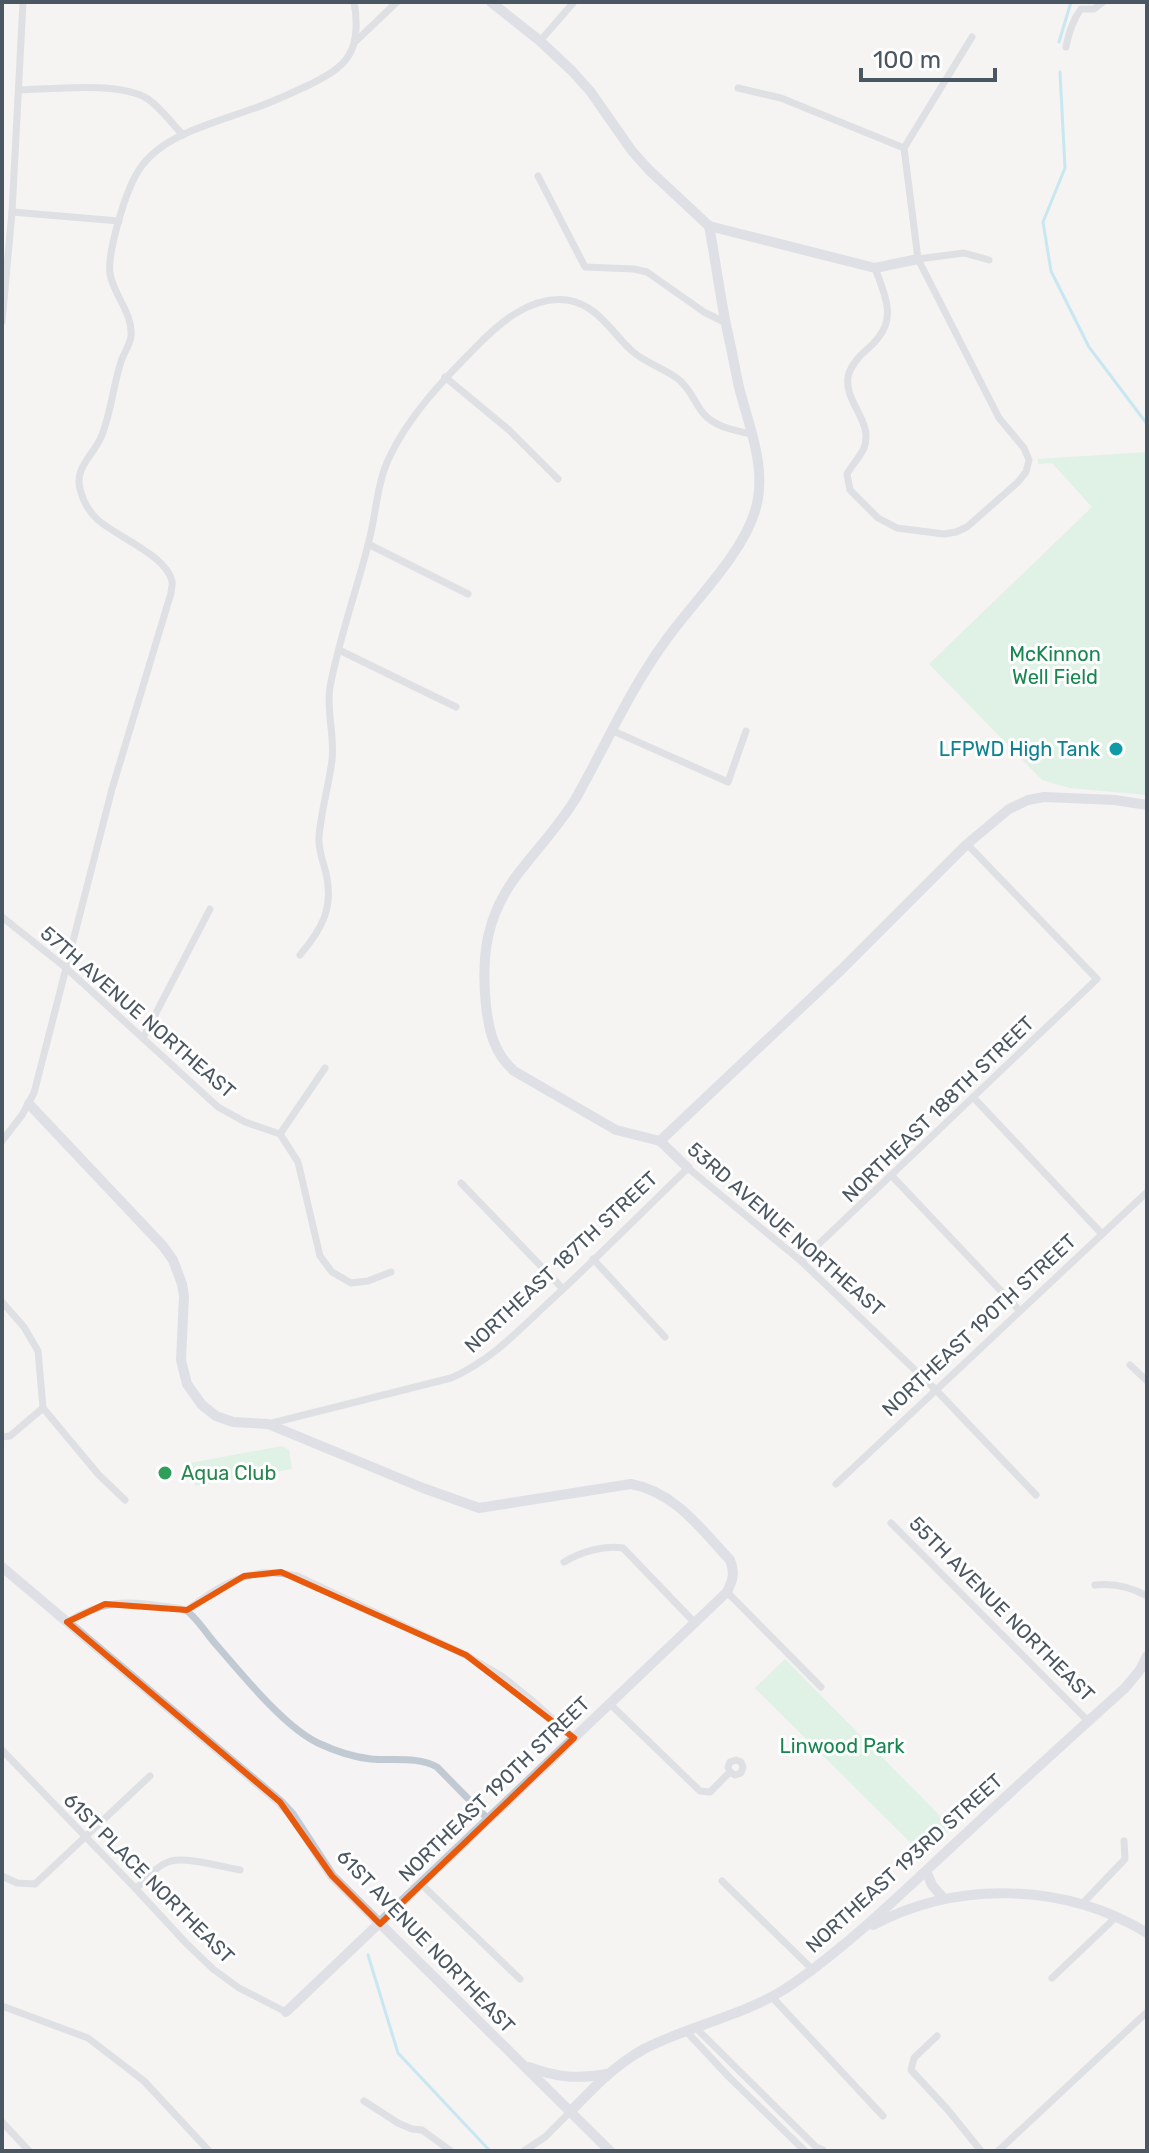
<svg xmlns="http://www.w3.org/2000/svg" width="1149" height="2153" viewBox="0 0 1149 2153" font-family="Rubik,sans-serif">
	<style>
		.green { fill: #c3f1d5 }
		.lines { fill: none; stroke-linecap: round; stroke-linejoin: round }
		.stream { stroke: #90daee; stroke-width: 3 }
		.street { stroke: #c1cad2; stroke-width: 7 }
		.secondary { stroke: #c1cbd6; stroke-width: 10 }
		.marked { fill: none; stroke: #e8590c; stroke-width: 6; stroke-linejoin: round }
		.culture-dot { fill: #0f9aa8; stroke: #fff; stroke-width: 3 }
		.leisure-dot { fill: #2e9e5b; stroke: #fff; stroke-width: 3 }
		.labels { text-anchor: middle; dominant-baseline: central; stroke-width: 6; stroke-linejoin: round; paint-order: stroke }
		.park-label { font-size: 20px; fill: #17864f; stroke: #fff }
		.culture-label { font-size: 20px; fill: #0d838f; stroke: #fff; text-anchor: end }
		.street-label { font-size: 20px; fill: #4a5661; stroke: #fff }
		.leisure-label { font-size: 20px; fill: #27864d; stroke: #fff; text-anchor: start }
	</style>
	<rect width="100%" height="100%" fill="#f5f3f3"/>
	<!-- green -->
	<g class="green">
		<path d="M 1147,452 L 1147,795 L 1070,788 L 1042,780 L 929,664 L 1092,507 L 1052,463 L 1038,464 L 1038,459 Z"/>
		<path d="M 282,1446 L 289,1450 L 292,1469 L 195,1486 L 190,1463 Z"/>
		<path d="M 785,1659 L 952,1828 L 923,1855 L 755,1688 Z"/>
	</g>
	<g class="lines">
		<!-- stream -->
		<g class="stream">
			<path d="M 1059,42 L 1071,2"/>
			<path d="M 1060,72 L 1065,168 L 1043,222 L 1051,271 L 1089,347 L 1147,424"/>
			<path d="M 368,1955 L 398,2053 L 490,2151"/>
		</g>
		<!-- street -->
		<g class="street">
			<path d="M 540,41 L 574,2"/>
			<path d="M 355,42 L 397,2"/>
			<path d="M 1066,47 C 1069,33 1072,21 1081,9 L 1094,9 L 1103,2"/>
			<path d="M 738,88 L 781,98 L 904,148 L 972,37"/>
			<path d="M 19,90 C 52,89 121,81 148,99 C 161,108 172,124 183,135"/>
			<path d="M 538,176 L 585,267 L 634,269 L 647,272 L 704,312 L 726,323"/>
			<path d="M 12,212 L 119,221"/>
			<path d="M 918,259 L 964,253 L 989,260"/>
			<path d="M 875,268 C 883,291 897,316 878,338 C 873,345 866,350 860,356 C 855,362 849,369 848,377 C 844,402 874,422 864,448 C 860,457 852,465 847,474 L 850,490 L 878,518 L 897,528 L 944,534 L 956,532 L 967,527 L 1018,482 L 1026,472 L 1029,460 L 1024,448 L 999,418 L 918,259 L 904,148"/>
			<path d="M 2,322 L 12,212 L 23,2"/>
			<path d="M 445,377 L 509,430 L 558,479"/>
			<path d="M 368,544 L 468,594"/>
			<path d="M 339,650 L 456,707"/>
			<path d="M 611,730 L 728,782 L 746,731"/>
			<path d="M 2,917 L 65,967 L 218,1107 L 245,1122 L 280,1134 L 298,1162 L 320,1256 L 332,1272 L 351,1283 L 368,1281 L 391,1272"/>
			<path d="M 300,955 C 322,929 334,908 326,873 C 323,862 318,848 319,837 C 321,811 329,785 332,760 C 335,736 326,711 330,687 C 339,638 357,590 369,541 C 376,514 377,483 389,458 C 408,417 442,381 474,349 C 497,325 530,295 567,300 C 598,305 611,332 632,351 C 645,363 664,368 678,379 C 691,389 694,402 703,413 C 714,427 736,431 752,434"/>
			<path d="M 143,1038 L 210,909"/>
			<path d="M 973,1097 L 1102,1234"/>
			<path d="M 280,1134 L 325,1068"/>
			<path d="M 2,1141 L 22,1115 L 34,1093 L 112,789 L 171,593 C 171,589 173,585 172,581 C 166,555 117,537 98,520 C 89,512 83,501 80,489 C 74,467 95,454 102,435 C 111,412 113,388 120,365 C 122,355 130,346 131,336 C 133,313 114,296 110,274 C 107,253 125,194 136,175 C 156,136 212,124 249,110 C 271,103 290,94 311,84 C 324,77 341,69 349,55 C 358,41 357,18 354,2"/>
			<path d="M 891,1175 L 1020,1311"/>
			<path d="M 461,1183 L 563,1289"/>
			<path d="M 593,1259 L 665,1337"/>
			<path d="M 801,1261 L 1097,979 L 967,844"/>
			<path d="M 2,1302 L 24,1327 L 38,1351 L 43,1408 L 98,1474 L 125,1500"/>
			<path d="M 1130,1365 L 1147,1381"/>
			<path d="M 268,1424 L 451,1378 C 490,1361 516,1333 547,1304 C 595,1260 641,1213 688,1168 L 801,1261 L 936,1390 L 1036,1495"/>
			<path d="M 2,1437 L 10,1436 L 43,1408"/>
			<path d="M 836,1484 L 1147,1192"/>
			<path d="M 891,1523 L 1088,1721"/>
			<path d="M 564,1562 C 581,1552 603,1545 623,1548 L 694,1622"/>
			<path d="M 1095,1585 C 1112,1583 1131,1587 1147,1596"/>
			<path d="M 727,1592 L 821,1687"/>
			<path d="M 187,1610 C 224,1583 250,1565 297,1576 L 466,1655 L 503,1677 L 534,1702 L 574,1738"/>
			<path d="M 67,1622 C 100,1602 123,1600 161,1606 C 168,1607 178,1607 185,1610 C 193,1613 207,1634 213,1641 C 240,1672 283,1726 318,1743 C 335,1751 352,1757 371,1759 C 393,1761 417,1756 437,1767 L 489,1820"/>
			<path d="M 610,1704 L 700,1791 L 710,1792 L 730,1772 L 728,1767 L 730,1762 L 736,1760 L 741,1762 L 743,1767 L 741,1773 L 735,1775 L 730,1772"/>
			<path d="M 2,1750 L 136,1889 L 186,1943 L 213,1969 L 239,1988 L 286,2012"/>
			<path d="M 2,1876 L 17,1883 L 35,1884 L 150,1776"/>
			<path d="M 722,1881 L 812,1969"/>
			<path d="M 421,1884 L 520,1979"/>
			<path d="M 136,1889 C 146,1879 157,1865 171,1861 C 188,1857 222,1867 240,1870"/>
			<path d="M 1082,1904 L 1125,1859 L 1124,1841"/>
			<path d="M 1052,1978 L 1116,1917"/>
			<path d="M 772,1997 L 883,2116"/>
			<path d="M 2,2006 L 88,2038 L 144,2081 L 209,2151"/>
			<path d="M 696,2028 L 816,2147 L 823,2150"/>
			<path d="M 687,2032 L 729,2077 L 805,2151"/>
			<path d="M 937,2036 L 914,2058 L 911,2070 L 948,2110 L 981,2151"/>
			<path d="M 364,2101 L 398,2123 L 412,2129 L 422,2130 L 451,2151"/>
			<path d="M 2,2122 L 29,2151"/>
			<path d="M 524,2151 L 545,2137 L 570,2112"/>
			<path d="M 998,2151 L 1147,2012"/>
		</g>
		<!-- secondary -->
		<g class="secondary">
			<path d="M 491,2 L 540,41 L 572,71 L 590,91 L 632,151 L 649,170 L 709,226 L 875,268 L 918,259"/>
			<path d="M 29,1104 L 163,1246 L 173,1260 L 182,1284 L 184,1296 L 181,1360 L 187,1384 L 202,1405 L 216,1416 L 233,1422 L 268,1424 L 423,1488 L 479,1508 L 631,1484 C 675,1492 701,1529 730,1560 C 735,1573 733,1580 727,1592 L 286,2012"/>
			<path d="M 660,1141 L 841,970 L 967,844 L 1009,809 L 1028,800 L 1044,797 L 1115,800 L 1147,805"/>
			<path d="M 688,1168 L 660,1141 L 616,1130 L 514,1071 C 494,1053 489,1031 486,1006 C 481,956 486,916 517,875 C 537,849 559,826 576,798 C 606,745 630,689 666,640 C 693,602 742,555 755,511 C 768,470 749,427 739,387 C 735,369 732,351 728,334 C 720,298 716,262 709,226"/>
			<path d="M 2,1567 L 280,1802 L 292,1815 L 332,1876 L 610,2151"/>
			<path d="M 926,1871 L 932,1885 L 944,1899"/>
			<path d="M 873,1925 C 958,1880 1065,1883 1147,1933"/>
			<path d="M 529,2067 C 558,2078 577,2079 607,2074"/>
			<path d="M 570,2112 C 593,2088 615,2065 644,2049 C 693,2024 749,2015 794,1983 C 849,1944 897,1898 946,1852 C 1005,1797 1065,1742 1125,1688 L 1140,1670 L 1147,1656"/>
		</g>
	</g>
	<!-- marked area -->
	<path d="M0 0H1149V2153H0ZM 281,1572 L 466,1655 L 574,1738 L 380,1924 L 332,1876 L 280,1802 L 67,1622 L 105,1604 L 187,1610 L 244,1576 Z" fill="#f5f3f3" fill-opacity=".55" fill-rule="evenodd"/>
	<path class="marked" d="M 281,1572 L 466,1655 L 574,1738 L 380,1924 L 332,1876 L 280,1802 L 67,1622 L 105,1604 L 187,1610 L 244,1576 Z"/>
	<!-- markers -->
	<circle class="culture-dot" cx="1116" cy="749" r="8"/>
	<circle class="leisure-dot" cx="165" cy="1473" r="8"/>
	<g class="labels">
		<!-- park labels -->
		<g class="park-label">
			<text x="1055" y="654">McKinnon<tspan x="1055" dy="23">Well Field</tspan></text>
			<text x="842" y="1746">Linwood Park</text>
		</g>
		<!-- culture labels -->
		<g class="culture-label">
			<text x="1100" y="749">LFPWD High Tank</text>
		</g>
		<!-- street labels -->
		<g class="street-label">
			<text transform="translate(138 1012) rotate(41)">57TH AVENUE NORTHEAST</text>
			<text transform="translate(938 1109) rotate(-44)">NORTHEAST 188TH STREET</text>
			<text transform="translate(786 1229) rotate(41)">53RD AVENUE NORTHEAST</text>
			<text transform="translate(561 1262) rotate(-43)">NORTHEAST 187TH STREET</text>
			<text transform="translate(979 1325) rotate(-43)">NORTHEAST 190TH STREET</text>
			<text transform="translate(1002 1609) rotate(45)">55TH AVENUE NORTHEAST</text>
			<text transform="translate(494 1789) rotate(-44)">NORTHEAST 190TH STREET</text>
			<text transform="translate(904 1863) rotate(-42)">NORTHEAST 193RD STREET</text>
			<text transform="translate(149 1878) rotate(45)">61ST PLACE NORTHEAST</text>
			<text transform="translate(426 1941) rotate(46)">61ST AVENUE NORTHEAST</text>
		</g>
		<!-- leisure labels -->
		<g class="leisure-label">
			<text x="181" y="1473">Aqua Club</text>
		</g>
	</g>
	<!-- border -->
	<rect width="1149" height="2153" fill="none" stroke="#4a5661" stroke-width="8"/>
	<!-- scale -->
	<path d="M861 68v12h134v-12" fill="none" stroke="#4a5661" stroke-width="4"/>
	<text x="873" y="68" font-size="24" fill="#4a5661" stroke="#ffffff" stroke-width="6" paint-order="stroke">100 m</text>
</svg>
